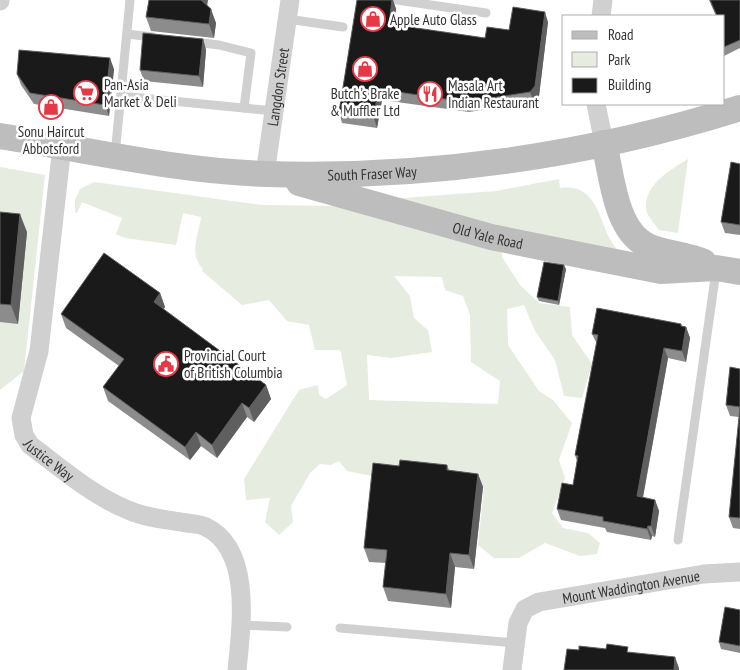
<svg xmlns="http://www.w3.org/2000/svg" width="740" height="670" viewBox="0 0 740 670" font-family="'PT Sans Narrow',sans-serif">
	<style>
		.green { fill: #e6ecdf; fill-rule: evenodd }
		.lines { fill: none; stroke-linecap: round; stroke-linejoin: round }
		.lane { stroke: #d0d0d0; stroke-width: 9 }
		.street { stroke: #d0d0d0; stroke-width: 19 }
		.secondary { stroke: #bdbdbd; stroke-width: 26 }
		.wall { fill: #8c8c8c }
		.shaded-wall { fill: #5f5f5f }
		.building { fill: #1a1a1a; stroke: #5f5f5f }
		.labels { text-anchor: middle; dominant-baseline: central; stroke-width: 5; stroke-linejoin: round; paint-order: stroke }
		.poi-label { font-size: 15px; fill: #333; stroke: #fff; text-anchor: start }
		.street-label { font-size: 15px; fill: #333; stroke: #fff }
	</style>
	<rect width="100%" height="100%" fill="#fff"/>
	<!-- green -->
	<g class="green">
		<path d="M 688,159 L 678,233 L 659,230 C 656,225 649,218 647,213 C 640,187 670,170 688,159 Z"/>
		<path d="M 0,167 L 45,175 L 24,371 L 0,390 Z"/>
		<path d="M 559,179 L 560,188 C 590,184 597,207 606,231 C 609,239 616,247 620,255 L 493,231 L 390,199 L 496,191 Z"/>
		<path d="M 94,182 L 262,205 L 336,206 L 502,251 L 502,257 L 520,285 L 539,303 L 570,307 L 572,335 L 592,364 L 582,398 L 564,396 L 555,360 L 535,331 L 524,305 L 507,309 L 508,345 L 539,391 L 553,400 L 572,423 L 559,460 L 565,478 L 552,513 L 563,528 L 588,533 L 600,543 L 597,554 L 580,556 L 545,543 L 519,558 L 494,558 L 478,545 L 484,488 L 451,476 L 382,478 L 347,471 L 339,461 L 331,465 L 320,464 L 310,473 L 291,506 L 293,522 L 279,535 L 265,522 L 270,498 L 246,500 L 244,479 L 299,390 L 318,385 L 319,395 L 326,399 L 347,385 L 341,352 L 339,350 L 315,350 L 309,325 L 287,321 L 269,300 L 242,305 L 202,271 L 203,269 C 188,254 199,234 201,217 L 183,213 L 176,245 L 125,238 L 116,234 L 122,218 L 82,202 L 77,213 L 75,212 L 75,200 L 80,189 ZM 394,276 L 442,277 L 445,290 L 463,296 L 470,315 L 471,362 L 500,381 L 498,404 L 369,400 L 367,355 L 391,358 L 432,352 L 428,330 L 414,318 L 410,296 Z"/>
	</g>
	<g class="lines">
		<!-- lane -->
		<g class="lane">
			<path d="M 397,0 L 486,13"/>
			<path d="M 287,19 L 343,27"/>
			<path d="M 127,34 L 153,37"/>
			<path d="M 194,42 L 219,45 L 251,53 L 244,108"/>
			<path d="M 121,96 L 274,111"/>
			<path d="M 115,155 L 130,0"/>
			<path d="M 678,540 L 716,271"/>
			<path d="M 241,625 L 287,627"/>
			<path d="M 340,628 L 515,643"/>
		</g>
		<!-- street -->
		<g class="street">
			<path d="M 0,1 L 0,0"/>
			<path d="M 601,16 L 603,0"/>
			<path d="M 596,104 L 604,143"/>
			<path id="s1" d="M 62,146 L 39,351 L 21,418 L 24,435 L 30,445 C 61,468 93,496 128,510 C 146,518 168,520 187,523 C 193,524 200,524 206,527 C 253,550 241,628 237,670"/>
			<path id="s2" d="M 265,174 L 290,0"/>
			<path id="s3" d="M 512,670 L 518,623 L 525,609 L 539,602 L 704,574 L 740,572"/>
		</g>
		<!-- secondary -->
		<g class="secondary">
			<path id="s4" d="M 0,136 C 88,150 177,171 266,174 C 426,179 588,156 740,108"/>
			<path d="M 604,143 C 612,176 615,231 648,246 C 666,254 686,254 704,262"/>
			<path id="s5" d="M 299,183 L 491,237 L 585,256 L 661,271 L 716,268 L 740,272"/>
		</g>
	</g>
	<!-- wall -->
	<g class="wall">
		<path d="M 357,0 L 393,0 L 396,9 L 394,25 L 485,38 L 509,30 L 548,22 L 539,96 L 534,102 L 469,112 L 382,100 L 377,128 L 342,123 L 339,112 Z"/>
		<path d="M 709,0 L 740,0 L 740,48 L 724,56 L 724,16 L 716,16 Z"/>
		<path d="M 207,6 L 216,23 L 214,38 L 151,31 L 146,17 Z"/>
		<path d="M 203,39 L 206,50 L 203,87 L 144,81 L 140,70 Z"/>
		<path d="M 114,69 L 109,116 L 34,104 L 21,85 L 17,74 Z"/>
		<path d="M 740,164 L 740,235 L 725,233 L 721,222 Z"/>
		<path d="M 0,212 L 27,232 L 18,324 L 0,322 Z"/>
		<path d="M 566,269 L 559,305 L 539,301 L 537,297 Z"/>
		<path d="M 160,293 L 165,307 L 163,309 L 266,385 L 271,399 L 254,422 L 247,417 L 217,458 L 201,446 L 190,460 L 108,401 L 103,387 L 119,366 L 66,328 L 61,314 Z"/>
		<path d="M 682,326 L 686,327 L 690,338 L 686,362 L 668,358 L 643,498 L 655,500 L 659,511 L 655,537 L 652,536 L 651,540 L 607,532 L 605,528 L 561,520 L 557,509 L 573,485 L 577,461 L 575,455 L 597,344 L 592,334 Z"/>
		<path d="M 740,369 L 740,529 L 733,528 L 729,517 L 739,417 L 730,416 L 726,405 Z"/>
		<path d="M 447,465 L 449,470 L 478,474 L 483,487 L 474,569 L 455,567 L 451,608 L 388,601 L 383,587 L 386,563 L 369,562 L 364,548 L 399,466 Z"/>
		<path d="M 740,610 L 740,653 L 721,649 L 719,642 Z"/>
	</g>
	<!-- shaded-wall -->
	<g class="shaded-wall">
		<path d="M 201,0 L 208,0 L 206,14 Z"/>
		<path d="M 392,0 L 393,0 L 396,9 L 392,35 L 389,24 Z"/>
		<path d="M 211,9 L 216,23 L 214,38 L 209,24 Z"/>
		<path d="M 545,12 L 548,22 L 539,96 L 534,102 L 530,92 Z"/>
		<path d="M 203,39 L 206,50 L 203,87 L 199,76 Z"/>
		<path d="M 110,58 L 114,69 L 109,116 L 105,105 Z"/>
		<path d="M 378,89 L 382,100 L 377,128 L 374,118 Z"/>
		<path d="M 20,214 L 27,232 L 18,324 L 11,305 Z"/>
		<path d="M 564,265 L 566,269 L 559,305 L 558,301 Z"/>
		<path d="M 160,293 L 165,307 L 159,316 L 154,302 Z"/>
		<path d="M 681,324 L 685,334 L 686,327 L 690,338 L 686,362 L 682,351 Z"/>
		<path d="M 664,348 L 668,358 L 641,507 L 637,496 Z"/>
		<path d="M 266,385 L 271,399 L 254,422 L 249,408 Z"/>
		<path d="M 242,403 L 247,417 L 217,458 L 212,445 Z"/>
		<path d="M 196,432 L 201,446 L 190,460 L 185,447 Z"/>
		<path d="M 478,474 L 483,487 L 474,569 L 469,555 Z"/>
		<path d="M 655,500 L 659,511 L 655,537 L 651,526 Z"/>
		<path d="M 648,526 L 652,536 L 651,540 L 647,529 Z"/>
		<path d="M 450,553 L 455,567 L 451,608 L 446,594 Z"/>
		<path d="M 675,657 L 679,668 L 679,670 L 674,670 Z"/>
	</g>
	<!-- building -->
	<g class="building">
		<path d="M 149,0 L 201,0 L 211,9 L 209,24 L 146,17 Z"/>
		<path d="M 357,0 L 392,0 L 389,24 L 485,38 L 487,27 L 509,30 L 513,7 L 545,12 L 535,86 L 530,92 L 465,102 L 378,89 L 374,118 L 339,112 Z"/>
		<path d="M 710,0 L 740,0 L 740,40 L 724,47 L 724,16 L 717,16 Z"/>
		<path d="M 143,33 L 203,39 L 199,76 L 140,70 Z"/>
		<path d="M 19,50 L 110,58 L 105,105 L 30,93 L 17,74 Z"/>
		<path d="M 731,162 L 740,164 L 740,225 L 721,222 Z"/>
		<path d="M 0,212 L 20,214 L 11,305 L 0,304 Z"/>
		<path d="M 104,253 L 160,293 L 154,302 L 266,385 L 249,408 L 242,403 L 212,445 L 196,432 L 185,447 L 103,387 L 124,359 L 61,314 Z"/>
		<path d="M 544,262 L 564,265 L 558,301 L 537,297 Z"/>
		<path d="M 597,308 L 681,324 L 681,326 L 686,327 L 682,351 L 664,348 L 637,496 L 655,500 L 651,526 L 648,526 L 647,529 L 603,521 L 603,517 L 557,509 L 562,483 L 573,485 L 578,456 L 575,455 L 598,335 L 592,334 Z"/>
		<path d="M 730,367 L 740,369 L 740,518 L 729,517 L 740,407 L 726,405 Z"/>
		<path d="M 400,460 L 447,465 L 447,470 L 478,474 L 469,555 L 450,553 L 446,594 L 383,587 L 387,550 L 364,548 L 373,463 L 399,466 Z"/>
		<path d="M 725,607 L 740,610 L 740,646 L 719,642 Z"/>
		<path d="M 607,644 L 628,647 L 627,652 L 675,657 L 674,670 L 564,670 L 567,649 L 579,650 L 579,646 L 606,649 Z"/>
	</g>
	<!-- icons -->
	<defs>
		<symbol id="shop-ring" viewBox="-11 -11 22 22"><circle r="9.5" fill="#fff" stroke="#e63946" stroke-width="1.5"/><path d="M-5-2.5h2.3a2.7 3.5 0 0 1 5.4 0H5L5.5 6h-11ZM-1.5-2.5h3a1.5 2.3 0 0 0-3 0Z" fill="#e63946"/></symbol>
		<symbol id="supermarket-ring" viewBox="-11 -11 22 22"><circle r="9.5" fill="#fff" stroke="#e63946" stroke-width="1.5"/><path d="M-6-5.5h2.5l.6 2H6L4.5 2H-2.5L-4.4-4H-6ZM-1.5 3.2a1.3 1.3 0 1 0 .1 0ZM3 3.2a1.3 1.3 0 1 0 .1 0Z" fill="#e63946"/></symbol>
		<symbol id="restaurant-ring" viewBox="-11 -11 22 22"><circle r="9.5" fill="#fff" stroke="#e63946" stroke-width="1.5"/><path d="M-5-6h1v4h1v-4h1v4h1v-4h1v5L-1.5 .5V6h-2V.5L-5-1ZM5-6V6H3V1.5H1.5Q1.5-4 5-6Z" fill="#e63946"/></symbol>
		<symbol id="civic-ring" viewBox="-11 -11 22 22"><circle r="9.5" fill="#fff" stroke="#e63946" stroke-width="1.5"/><path d="M-.6-6.5H3V-4.5H.6V-3L4-1V1h2V6H-6V1h2V-1L-.6-3ZM-1.2 2.5V6h2.4V2.5Z" fill="#e63946"/></symbol>
	</defs>
	<g fill-rule="evenodd">
		<use href="#shop-ring" x="359" y="5" width="28" height="28"/>
		<use href="#shop-ring" x="351" y="55" width="28" height="28"/>
		<use href="#supermarket-ring" x="72" y="79" width="28" height="28"/>
		<use href="#restaurant-ring" x="416" y="80" width="28" height="28"/>
		<use href="#shop-ring" x="37" y="93" width="28" height="28"/>
		<use href="#civic-ring" x="152" y="350" width="28" height="28"/>
	</g>
	<g class="labels">
		<!-- poi labels -->
		<g class="poi-label">
			<text x="390" y="19">Apple Auto Glass</text>
			<text x="104" y="84">Pan-Asia<tspan x="104" dy="17">Market &amp; Deli</tspan></text>
			<text x="448" y="85">Masala Art<tspan x="448" dy="17">Indian Restaurant</tspan></text>
			<text x="365" y="93" text-anchor="middle">Butch's Brake<tspan x="365" dy="17">&amp; Muffler Ltd</tspan></text>
			<text x="51" y="131" text-anchor="middle">Sonu Haircut<tspan x="51" dy="17">Abbotsford</tspan></text>
			<text x="184" y="355">Provincial Court<tspan x="184" dy="17">of British Columbia</tspan></text>
		</g>
		<!-- street labels -->
		<g class="street-label">
			<text stroke="none"><textPath href="#s2" startOffset="88">Langdon Street</textPath></text>
			<text stroke="none"><textPath href="#s4" startOffset="375">South Fraser Way</textPath></text>
			<text stroke="none"><textPath href="#s5" startOffset="196">Old Yale Road</textPath></text>
			<text stroke="none"><textPath href="#s1" startOffset="329">Justice Way</textPath></text>
			<text stroke="none"><textPath href="#s3" startOffset="172">Mount Waddington Avenue</textPath></text>
		</g>
	</g>
	<!-- legend -->
	<rect x="562" y="15" width="162" height="90" fill="#ffffff" stroke="#adadad"/>
	<rect x="572" y="31" width="25" height="8" fill="#bdbdbd" stroke="#adadad"/>
	<text x="608" y="40" font-size="15" fill="#333333">Road</text>
	<rect x="572" y="52" width="25" height="15" fill="#e6ecdf" stroke="#adadad"/>
	<text x="608" y="65" font-size="15" fill="#333333">Park</text>
	<rect x="572" y="78" width="25" height="15" fill="#1a1a1a" stroke="#adadad"/>
	<text x="608" y="90" font-size="15" fill="#333333">Building</text>
</svg>
